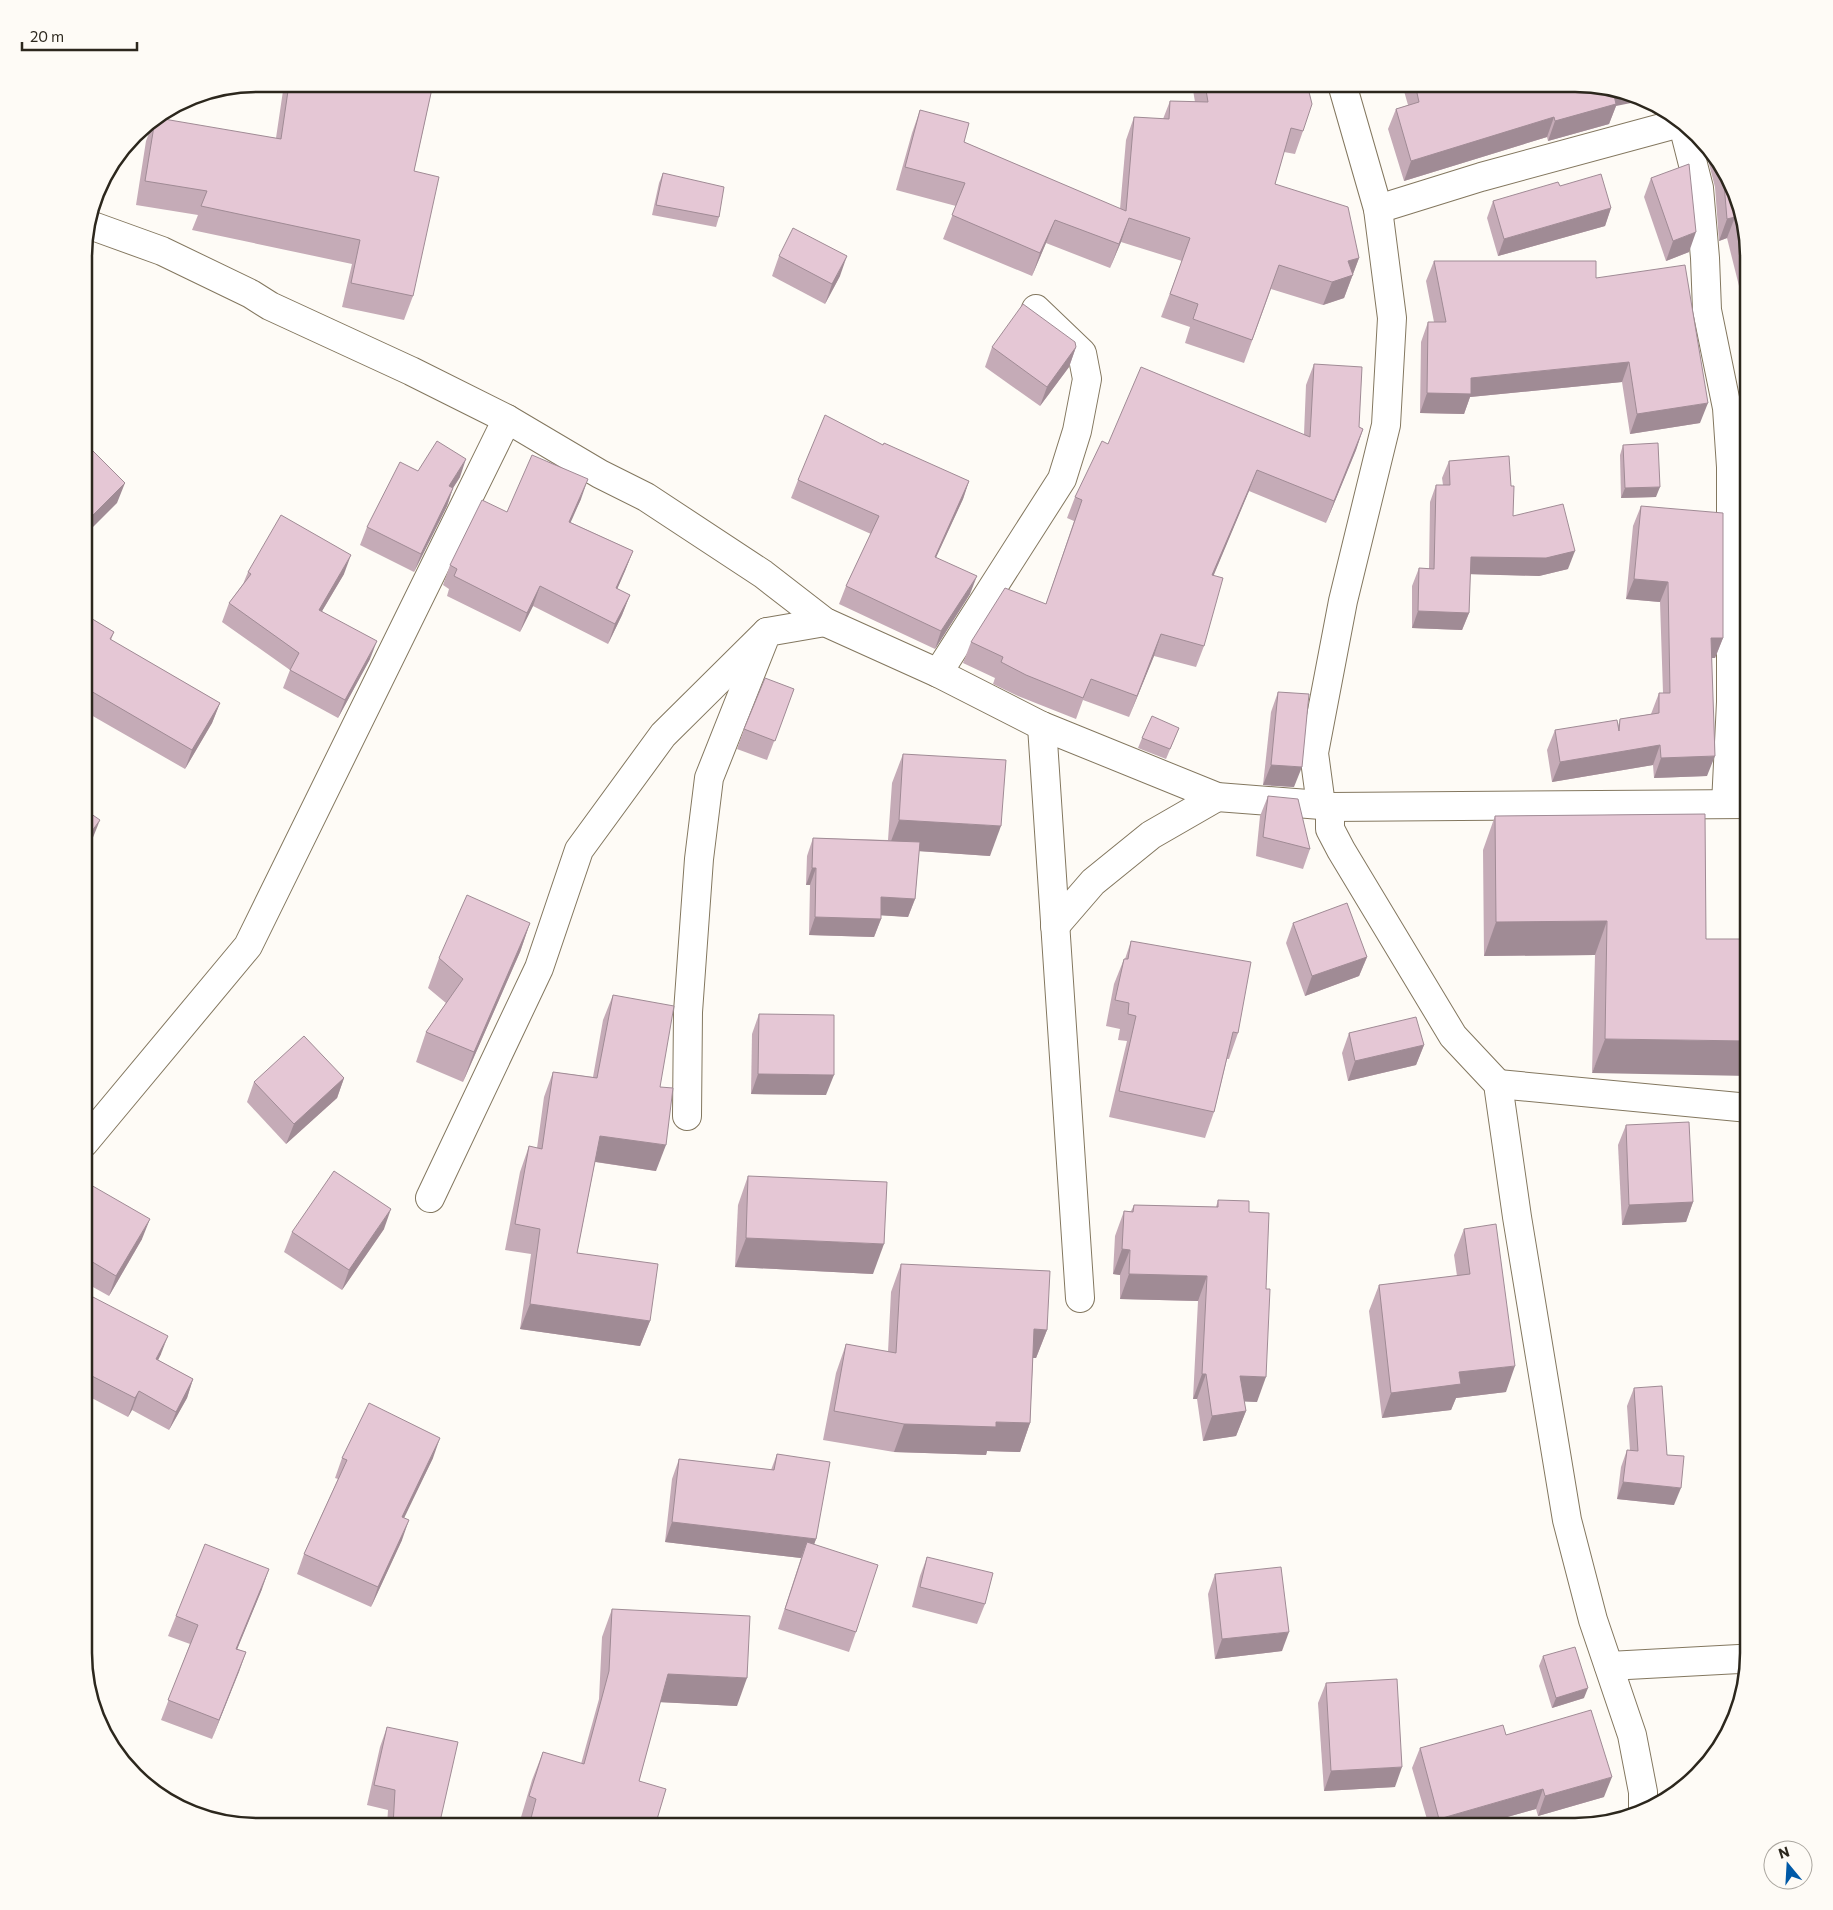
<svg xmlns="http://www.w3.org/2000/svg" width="1833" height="1910" viewBox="0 0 1833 1910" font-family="Commissioner,sans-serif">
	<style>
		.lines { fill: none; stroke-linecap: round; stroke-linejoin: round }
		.minor-casing { stroke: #83775f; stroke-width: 30 }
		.minor { stroke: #fff; stroke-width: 28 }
		.wall { fill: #c5abb7 }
		.shaded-wall { fill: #a08b95 }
		.building { fill: #e5c7d5; stroke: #a08b95 }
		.rim { fill: none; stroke: #2c271d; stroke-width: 2.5 }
	</style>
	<rect width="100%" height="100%" fill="#fefbf6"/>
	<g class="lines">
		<defs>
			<g id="minor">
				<path d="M 1342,84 L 1378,209 L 1392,318 L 1386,425 L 1343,601 L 1314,753 L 1321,805 L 1330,807 L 1330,829 L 1341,850 L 1453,1036 L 1498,1084 L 1517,1217 L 1567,1520 L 1593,1620 L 1632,1735 L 1643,1792 L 1643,1810"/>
				<path d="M 1683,125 L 1699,188 L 1705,258 L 1707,310 L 1727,408 L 1731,467 L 1731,702 L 1726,804"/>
				<path d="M 1378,209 L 1481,177 L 1680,123"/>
				<path d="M 90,225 L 162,251 L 251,294 L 270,306 L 411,371 L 507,419 L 600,474 L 646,497 L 763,574 L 825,622 L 938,673 L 1042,726 L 1217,797 L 1321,805"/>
				<path d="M 938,673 L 1062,479 L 1077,431 L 1087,379 L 1082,353 L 1036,309"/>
				<path d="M 1042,726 L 1080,1298"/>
				<path d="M 1330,807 L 1749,804"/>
				<path d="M 1055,926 L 1093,882 L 1151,835 L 1217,797"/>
				<path d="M 1498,1084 L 1749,1108"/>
				<path d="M 687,1116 L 688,1012 L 699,859 L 709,778 L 767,632 L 825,622"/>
				<path d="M 84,1143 L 248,946 L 507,419"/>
				<path d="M 430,1198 L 539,968 L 579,850 L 663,735 L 767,632"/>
				<path d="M 1609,1666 L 1739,1659 L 1747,1661"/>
			</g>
		</defs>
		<!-- minor casing -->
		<use href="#minor" class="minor-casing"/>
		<!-- minor -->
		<use href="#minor" class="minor"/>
	</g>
	<!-- wall -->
	<g class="wall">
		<path d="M 284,84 L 433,84 L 414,171 L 413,296 L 404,320 L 342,307 L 352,264 L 192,230 L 198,215 L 136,205 L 146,141 L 154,120 L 276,138 Z"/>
		<path d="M 1192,84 L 1307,84 L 1303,131 L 1295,154 L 1284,152 L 1275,184 L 1359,258 L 1344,298 L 1323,305 L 1271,289 L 1244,363 L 1185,343 L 1190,327 L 1161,317 L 1182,261 L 1121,242 L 1110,268 L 1046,243 L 1032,276 L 943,239 L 956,206 L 896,190 L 912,133 L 920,110 L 964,142 L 1120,209 L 1126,140 L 1134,117 L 1163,119 L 1170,101 L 1195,102 Z"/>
		<path d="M 1402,84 L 1587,84 L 1616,106 L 1609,124 L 1548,141 L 1547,137 L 1404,181 L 1388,129 L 1396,109 L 1408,105 Z"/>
		<path d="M 1713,154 L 1740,201 L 1749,257 L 1749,326 L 1727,238 L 1719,241 L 1715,187 L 1709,164 Z"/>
		<path d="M 663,173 L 719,217 L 716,227 L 652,215 L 659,183 Z"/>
		<path d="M 1651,178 L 1689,252 L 1666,261 L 1644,197 Z"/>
		<path d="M 1560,186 L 1611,208 L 1605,226 L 1498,256 L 1487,218 L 1493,201 Z"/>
		<path d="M 779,256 L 840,276 L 825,304 L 772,276 Z"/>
		<path d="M 1434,261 L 1596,278 L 1700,423 L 1630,434 L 1622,382 L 1470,397 L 1464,414 L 1420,413 L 1421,342 L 1428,322 L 1434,322 L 1426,281 Z"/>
		<path d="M 992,347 L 1076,347 L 1069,367 L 1040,406 L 985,367 Z"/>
		<path d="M 1314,364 L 1359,427 L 1363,429 L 1356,450 L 1326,523 L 1249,491 L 1213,576 L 1204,646 L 1196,667 L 1154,656 L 1129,717 L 1083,700 L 1076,719 L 1018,696 L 993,684 L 995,678 L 963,663 L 971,642 L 1046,604 L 1074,521 L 1067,518 L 1075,497 L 1108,444 L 1304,434 L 1306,385 Z"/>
		<path d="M 1749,430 L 1749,449 L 1748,434 Z"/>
		<path d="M 883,445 L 969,481 L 963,499 L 936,557 L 970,594 L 935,649 L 839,604 L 846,586 L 871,534 L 791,498 L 798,480 Z"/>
		<path d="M 1623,445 L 1656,497 L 1621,498 L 1620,455 Z"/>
		<path d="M 1449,461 L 1513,516 L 1568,569 L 1539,576 L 1470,574 L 1469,613 L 1462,630 L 1412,628 L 1412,586 L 1419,568 L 1429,569 L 1430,502 L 1436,485 L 1443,485 L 1442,478 Z"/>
		<path d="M 418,471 L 460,477 L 453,488 L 447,506 L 414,572 L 360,545 L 367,527 Z"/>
		<path d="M 581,499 L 570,522 L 633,551 L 625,571 L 617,589 L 630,595 L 622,615 L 608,644 L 533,606 L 520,632 L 447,596 L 449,589 L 443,585 L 450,565 L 507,512 Z"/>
		<path d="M 1641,506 L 1723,638 L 1715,658 L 1712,658 L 1707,776 L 1654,778 L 1653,765 L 1552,782 L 1547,750 L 1555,730 L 1618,726 L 1620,719 L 1651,714 L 1659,693 L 1663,693 L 1660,602 L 1626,599 L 1633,526 Z"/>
		<path d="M 1749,529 L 1749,578 L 1747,579 L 1747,536 Z"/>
		<path d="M 248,572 L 344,574 L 322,611 L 370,659 L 338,718 L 283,688 L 290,670 L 222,622 L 229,603 L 243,584 Z"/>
		<path d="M 84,614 L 114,632 L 111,640 L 220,703 L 212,723 L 185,769 L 84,711 Z"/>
		<path d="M 1749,640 L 1749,671 L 1747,671 L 1747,647 Z"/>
		<path d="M 794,689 L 767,760 L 737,749 L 744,729 Z"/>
		<path d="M 1278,692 L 1294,787 L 1263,785 L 1271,712 Z"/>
		<path d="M 1179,728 L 1166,759 L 1138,748 L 1142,738 Z"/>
		<path d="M 903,754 L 990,856 L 919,851 L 915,899 L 908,917 L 881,915 L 881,919 L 874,937 L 809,935 L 810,885 L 806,885 L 807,856 L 813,838 L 888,840 L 892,783 Z"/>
		<path d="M 1268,796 L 1310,849 L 1303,869 L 1256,856 L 1260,816 Z"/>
		<path d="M 1705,814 L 1592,1073 L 1595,955 L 1484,956 L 1483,850 L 1495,816 Z"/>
		<path d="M 530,923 L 520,952 L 463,1082 L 416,1062 L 426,1032 L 446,1003 L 428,988 L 439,958 Z"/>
		<path d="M 1293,923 L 1367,957 L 1359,976 L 1305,996 L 1286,943 Z"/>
		<path d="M 1131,941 L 1238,1033 L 1229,1059 L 1227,1059 L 1214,1112 L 1205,1138 L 1109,1117 L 1127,1041 L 1118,1040 L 1120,1029 L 1106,1026 L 1114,984 L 1124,959 L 1125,959 Z"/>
		<path d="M 613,995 L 660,1087 L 656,1171 L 595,1162 L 577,1253 L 650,1321 L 640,1346 L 520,1329 L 531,1254 L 505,1250 L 520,1172 L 529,1146 L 537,1148 L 544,1097 L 553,1072 L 593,1077 L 603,1020 Z"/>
		<path d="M 759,1014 L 826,1095 L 751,1094 L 752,1034 Z"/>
		<path d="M 1349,1033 L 1424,1045 L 1416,1065 L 1348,1081 L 1342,1053 Z"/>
		<path d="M 344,1078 L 337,1098 L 286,1144 L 247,1102 L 254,1082 Z"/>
		<path d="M 1626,1125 L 1693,1202 L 1686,1222 L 1622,1225 L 1618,1145 Z"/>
		<path d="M 748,1176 L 873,1274 L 735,1267 L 738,1205 Z"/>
		<path d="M 84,1181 L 142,1239 L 109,1296 L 84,1282 Z"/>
		<path d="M 1218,1200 L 1249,1212 L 1257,1402 L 1244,1401 L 1246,1411 L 1236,1436 L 1203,1441 L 1197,1399 L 1193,1399 L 1198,1301 L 1120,1299 L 1120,1275 L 1113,1274 L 1115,1236 L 1124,1211 L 1131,1211 L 1134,1205 L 1216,1207 Z"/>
		<path d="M 384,1229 L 342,1290 L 284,1252 L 292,1232 Z"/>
		<path d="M 1464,1229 L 1506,1392 L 1456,1398 L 1451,1410 L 1382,1418 L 1369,1311 L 1379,1285 L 1457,1276 L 1454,1255 Z"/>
		<path d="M 901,1264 L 1047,1330 L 1036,1358 L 1033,1358 L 1030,1423 L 1020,1452 L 987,1451 L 986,1455 L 894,1452 L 823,1440 L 836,1373 L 846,1344 L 888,1352 L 891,1292 Z"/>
		<path d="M 84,1310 L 161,1354 L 158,1360 L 193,1379 L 187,1398 L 169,1430 L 132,1410 L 128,1417 L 84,1394 Z"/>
		<path d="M 1634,1388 L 1667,1455 L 1674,1505 L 1617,1499 L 1621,1467 L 1627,1450 L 1630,1451 L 1627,1406 Z"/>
		<path d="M 777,1454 L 816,1539 L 814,1544 L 856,1632 L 849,1652 L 778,1629 L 801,1558 L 665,1542 L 672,1479 L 679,1459 L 771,1470 Z"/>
		<path d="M 342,1458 L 433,1458 L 404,1517 L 402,1540 L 371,1607 L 297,1574 L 304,1554 L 338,1479 L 335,1478 Z"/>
		<path d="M 927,1557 L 985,1604 L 977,1624 L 912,1607 L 920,1576 Z"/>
		<path d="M 1215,1574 L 1282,1651 L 1215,1659 L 1208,1594 Z"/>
		<path d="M 262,1589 L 237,1649 L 246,1652 L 212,1739 L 161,1720 L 190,1644 L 168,1636 L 176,1616 Z"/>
		<path d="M 612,1609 L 737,1706 L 660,1702 L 639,1781 L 655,1826 L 525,1826 L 519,1824 L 532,1780 L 543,1752 L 581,1764 L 599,1699 L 602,1637 Z"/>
		<path d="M 1543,1656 L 1584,1698 L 1552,1708 L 1539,1666 Z"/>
		<path d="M 1326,1683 L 1395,1787 L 1324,1791 L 1318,1703 Z"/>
		<path d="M 387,1727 L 439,1826 L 387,1826 L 388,1810 L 367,1805 L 380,1747 Z"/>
		<path d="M 1506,1735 L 1604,1797 L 1538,1816 L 1536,1809 L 1475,1826 L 1429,1826 L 1412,1768 L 1420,1748 Z"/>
	</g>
	<!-- shaded-wall -->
	<g class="shaded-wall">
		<path d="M 1611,91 L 1646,100 L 1616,106 L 1609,124 L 1548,141 L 1555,121 Z"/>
		<path d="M 1554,117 L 1547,137 L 1404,181 L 1411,161 Z"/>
		<path d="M 1611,208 L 1605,226 L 1498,256 L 1504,239 Z"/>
		<path d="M 1735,217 L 1727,238 L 1719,241 L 1727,219 Z"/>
		<path d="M 1129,218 L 1121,242 L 1110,268 L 1119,244 Z"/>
		<path d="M 1055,220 L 1046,243 L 1032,276 L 1040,253 Z"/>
		<path d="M 1696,232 L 1689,252 L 1666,261 L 1673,241 Z"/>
		<path d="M 847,256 L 840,276 L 825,304 L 832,284 Z"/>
		<path d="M 1359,258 L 1344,298 L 1323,305 L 1332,282 L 1348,261 Z"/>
		<path d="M 1076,347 L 1069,367 L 1040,406 L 1047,387 Z"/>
		<path d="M 1629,362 L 1622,382 L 1470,397 L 1464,414 L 1420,413 L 1427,393 L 1471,378 Z"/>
		<path d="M 1708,403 L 1700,423 L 1630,434 L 1637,414 Z"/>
		<path d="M 1363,429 L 1356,450 L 1326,523 L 1334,501 Z"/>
		<path d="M 466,459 L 460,477 L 443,504 L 449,486 Z"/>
		<path d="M 1257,470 L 1249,491 L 1205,596 L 1212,575 Z"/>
		<path d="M 588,479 L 581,499 L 562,542 L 569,522 Z"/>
		<path d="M 969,481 L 963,499 L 928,575 L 935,557 Z"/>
		<path d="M 125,483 L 117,503 L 84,536 L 85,523 Z"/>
		<path d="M 1660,487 L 1656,497 L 1621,498 L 1625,488 Z"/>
		<path d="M 453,488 L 447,506 L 414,572 L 421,554 Z"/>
		<path d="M 633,551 L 625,571 L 609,608 L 616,588 Z"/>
		<path d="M 1575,551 L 1568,569 L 1539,576 L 1465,574 L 1471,557 Z"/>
		<path d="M 351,555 L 344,574 L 312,628 L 319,610 Z"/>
		<path d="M 1749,572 L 1749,578 L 1747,579 Z"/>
		<path d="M 977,576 L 970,594 L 935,649 L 941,631 Z"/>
		<path d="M 1634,579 L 1668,582 L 1660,602 L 1626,599 Z"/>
		<path d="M 540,586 L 533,606 L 520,632 L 527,613 Z"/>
		<path d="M 630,595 L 622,615 L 608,644 L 615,624 Z"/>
		<path d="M 1418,611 L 1469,613 L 1462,630 L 1412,628 Z"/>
		<path d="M 1161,634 L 1154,656 L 1129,717 L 1137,696 Z"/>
		<path d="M 1711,638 L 1723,638 L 1715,658 L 1704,658 Z"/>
		<path d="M 377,641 L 370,659 L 338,718 L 345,700 Z"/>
		<path d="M 1749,664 L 1749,671 L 1747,671 Z"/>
		<path d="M 220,703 L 212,723 L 185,769 L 192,750 Z"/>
		<path d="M 1660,745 L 1653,765 L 1552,782 L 1560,762 Z"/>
		<path d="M 1715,756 L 1707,776 L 1654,778 L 1661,758 Z"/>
		<path d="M 1271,765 L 1302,767 L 1294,787 L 1263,785 Z"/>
		<path d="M 100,820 L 92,840 L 84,852 L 84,842 Z"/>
		<path d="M 899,820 L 1001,826 L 990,856 L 888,849 Z"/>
		<path d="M 812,868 L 816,868 L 810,885 L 806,885 Z"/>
		<path d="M 881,897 L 915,899 L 908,917 L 875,915 Z"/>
		<path d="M 815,917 L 881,919 L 874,937 L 809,935 Z"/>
		<path d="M 1607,921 L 1595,955 L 1484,956 L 1496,922 Z"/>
		<path d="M 530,923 L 520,952 L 463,1082 L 474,1052 Z"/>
		<path d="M 1367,957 L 1359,976 L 1305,996 L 1312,976 Z"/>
		<path d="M 1605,1039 L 1749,1041 L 1749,1076 L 1592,1073 Z"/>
		<path d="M 1424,1045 L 1416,1065 L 1348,1081 L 1355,1061 Z"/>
		<path d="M 758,1074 L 834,1075 L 826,1095 L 751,1094 Z"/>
		<path d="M 344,1078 L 337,1098 L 286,1144 L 294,1124 Z"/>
		<path d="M 600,1136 L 666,1145 L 656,1171 L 590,1161 Z"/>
		<path d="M 1693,1202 L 1686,1222 L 1622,1225 L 1629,1205 Z"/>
		<path d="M 391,1209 L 384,1229 L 342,1290 L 349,1270 Z"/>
		<path d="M 150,1219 L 142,1239 L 109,1296 L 116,1276 Z"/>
		<path d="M 746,1238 L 884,1244 L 873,1274 L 735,1267 Z"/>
		<path d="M 1122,1249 L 1130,1250 L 1120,1275 L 1113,1274 Z"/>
		<path d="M 1129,1274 L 1207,1276 L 1198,1301 L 1120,1299 Z"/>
		<path d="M 530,1304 L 650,1321 L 640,1346 L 520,1329 Z"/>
		<path d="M 1034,1329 L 1047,1330 L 1036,1358 L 1023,1358 Z"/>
		<path d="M 168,1336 L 161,1354 L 149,1378 L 156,1359 Z"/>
		<path d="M 1515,1366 L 1506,1392 L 1456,1398 L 1451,1410 L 1382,1418 L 1391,1393 L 1459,1372 Z"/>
		<path d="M 1202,1374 L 1206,1374 L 1197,1399 L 1193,1399 Z"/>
		<path d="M 1240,1376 L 1266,1377 L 1257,1402 L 1231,1401 Z"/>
		<path d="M 193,1379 L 187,1398 L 169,1430 L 176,1412 Z"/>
		<path d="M 139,1391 L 132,1410 L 128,1417 L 135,1398 Z"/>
		<path d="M 1246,1411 L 1236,1436 L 1203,1441 L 1212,1416 Z"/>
		<path d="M 996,1422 L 1030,1423 L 1020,1452 L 987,1451 L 986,1455 L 894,1452 L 904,1424 Z"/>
		<path d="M 440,1438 L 433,1458 L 395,1537 L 402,1517 Z"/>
		<path d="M 1623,1482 L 1681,1488 L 1674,1505 L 1617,1499 Z"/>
		<path d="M 409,1520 L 402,1540 L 371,1607 L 378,1587 Z"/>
		<path d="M 672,1522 L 816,1539 L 809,1559 L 807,1542 L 801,1558 L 665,1542 Z"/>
		<path d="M 269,1569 L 262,1589 L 229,1669 L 236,1649 Z"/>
		<path d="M 1289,1632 L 1282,1651 L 1215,1659 L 1222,1639 Z"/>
		<path d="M 246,1652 L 239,1672 L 212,1739 L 219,1720 Z"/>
		<path d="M 668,1674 L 747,1678 L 737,1706 L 657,1702 Z"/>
		<path d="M 1588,1688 L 1584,1698 L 1552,1708 L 1556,1698 Z"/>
		<path d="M 1402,1767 L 1395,1787 L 1324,1791 L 1331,1771 Z"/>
		<path d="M 1612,1777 L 1604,1797 L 1538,1816 L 1545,1796 Z"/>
		<path d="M 1543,1789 L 1536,1809 L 1475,1826 L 1437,1826 L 1439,1819 Z"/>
	</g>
	<!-- building -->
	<g class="building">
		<path d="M 289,84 L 433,84 L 414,171 L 439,177 L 413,296 L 351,283 L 360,240 L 201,206 L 207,191 L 145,181 L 155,120 L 158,118 L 281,139 Z"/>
		<path d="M 1205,84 L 1307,84 L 1312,104 L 1303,131 L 1291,128 L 1275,184 L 1348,207 L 1359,258 L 1348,261 L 1353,275 L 1332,282 L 1279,265 L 1252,340 L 1193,319 L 1198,304 L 1170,294 L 1190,238 L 1129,218 L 1119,244 L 1055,220 L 1040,253 L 952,215 L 965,183 L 905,167 L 920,110 L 969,123 L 964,142 L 1126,211 L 1134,117 L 1169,119 L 1170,101 L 1208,102 Z"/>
		<path d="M 1415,84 L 1587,84 L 1613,91 L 1616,104 L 1555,121 L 1554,117 L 1411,161 L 1396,109 L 1419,102 Z"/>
		<path d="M 1689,164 L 1696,232 L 1673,241 L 1651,178 Z"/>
		<path d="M 1723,172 L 1740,201 L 1749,257 L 1749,274 L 1735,217 L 1727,219 Z"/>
		<path d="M 663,173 L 724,187 L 719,217 L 656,205 Z"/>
		<path d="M 1601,174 L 1611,208 L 1504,239 L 1493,201 L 1558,182 L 1560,186 Z"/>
		<path d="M 793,228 L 847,256 L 832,284 L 779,256 Z"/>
		<path d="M 1434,261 L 1596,261 L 1596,278 L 1685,265 L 1708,403 L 1637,414 L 1629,362 L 1471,378 L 1471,394 L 1427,393 L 1428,322 L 1446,322 Z"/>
		<path d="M 1023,304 L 1075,342 L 1076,347 L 1047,387 L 992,347 Z"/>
		<path d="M 1314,364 L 1362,367 L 1359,427 L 1363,429 L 1334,501 L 1257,470 L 1212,575 L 1223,578 L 1204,646 L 1161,634 L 1137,696 L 1091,679 L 1083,698 L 1026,675 L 1001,662 L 1003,657 L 971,642 L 1005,588 L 1046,604 L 1082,500 L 1075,497 L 1102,441 L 1108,444 L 1141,367 L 1310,437 Z"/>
		<path d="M 825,415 L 883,445 L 884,443 L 969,481 L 935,557 L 977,576 L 941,631 L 846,586 L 879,516 L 798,480 Z"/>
		<path d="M 437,441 L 466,459 L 449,486 L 453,488 L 421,554 L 367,527 L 400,462 L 418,471 Z"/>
		<path d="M 84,442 L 125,483 L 85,523 L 84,522 Z"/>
		<path d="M 1658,443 L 1660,487 L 1625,488 L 1623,445 Z"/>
		<path d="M 532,455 L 588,479 L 569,522 L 633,551 L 616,588 L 630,595 L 615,624 L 540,586 L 527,613 L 454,576 L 457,569 L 450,565 L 482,500 L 507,512 Z"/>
		<path d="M 1509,456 L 1511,486 L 1514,486 L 1513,516 L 1563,504 L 1575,551 L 1546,558 L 1471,557 L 1469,613 L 1418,611 L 1419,568 L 1434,569 L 1436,485 L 1450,485 L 1449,461 Z"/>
		<path d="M 1641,506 L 1723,513 L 1723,638 L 1711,638 L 1715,756 L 1661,758 L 1660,745 L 1560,762 L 1555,730 L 1617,720 L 1619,731 L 1620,719 L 1659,713 L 1659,693 L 1670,693 L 1668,582 L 1634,579 Z"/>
		<path d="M 281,515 L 351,555 L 319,610 L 377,641 L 345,700 L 290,670 L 299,653 L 229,603 L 251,574 L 248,572 Z"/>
		<path d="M 84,614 L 114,632 L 110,639 L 220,703 L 192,750 L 84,687 Z"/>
		<path d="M 765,678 L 794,689 L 775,741 L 744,729 Z"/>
		<path d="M 1278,692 L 1309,694 L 1302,767 L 1271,765 Z"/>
		<path d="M 1152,716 L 1179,728 L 1170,749 L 1142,738 Z"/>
		<path d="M 903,754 L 1006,760 L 1001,826 L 899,820 Z"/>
		<path d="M 1268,796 L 1298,799 L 1310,849 L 1263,837 Z"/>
		<path d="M 84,809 L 100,820 L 84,842 Z"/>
		<path d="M 1705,814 L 1706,939 L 1749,939 L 1749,1041 L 1605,1039 L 1607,921 L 1496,922 L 1495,816 Z"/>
		<path d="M 813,838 L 920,842 L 915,899 L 881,897 L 881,919 L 815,917 L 816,868 L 812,868 Z"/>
		<path d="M 467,895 L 530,923 L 474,1052 L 426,1032 L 463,979 L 439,958 Z"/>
		<path d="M 1347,903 L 1367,957 L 1312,976 L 1293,923 Z"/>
		<path d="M 1131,941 L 1251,962 L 1238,1033 L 1233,1032 L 1214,1112 L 1119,1091 L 1136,1016 L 1128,1014 L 1129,1003 L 1115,1000 L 1124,959 L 1128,959 Z"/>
		<path d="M 613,995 L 674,1006 L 660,1087 L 673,1088 L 666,1145 L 600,1136 L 577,1253 L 658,1264 L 650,1321 L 530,1304 L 540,1229 L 515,1224 L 529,1146 L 542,1149 L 553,1072 L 597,1078 Z"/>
		<path d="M 759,1014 L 834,1015 L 834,1075 L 758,1074 Z"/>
		<path d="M 1416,1017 L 1424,1045 L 1355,1061 L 1349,1033 Z"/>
		<path d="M 304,1036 L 344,1078 L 294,1124 L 254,1082 Z"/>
		<path d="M 1689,1122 L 1693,1202 L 1629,1205 L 1626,1125 Z"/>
		<path d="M 334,1171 L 391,1209 L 349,1270 L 292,1232 Z"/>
		<path d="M 748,1176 L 887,1182 L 884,1244 L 746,1238 Z"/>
		<path d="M 84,1181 L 150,1219 L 116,1276 L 84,1257 Z"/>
		<path d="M 1218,1200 L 1249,1201 L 1249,1212 L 1269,1213 L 1266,1289 L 1270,1289 L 1266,1377 L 1240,1376 L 1246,1411 L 1212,1416 L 1206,1374 L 1202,1374 L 1207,1276 L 1129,1274 L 1130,1250 L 1122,1249 L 1124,1211 L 1133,1212 L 1134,1205 L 1218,1207 Z"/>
		<path d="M 1496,1224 L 1515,1366 L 1459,1372 L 1461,1384 L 1391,1393 L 1379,1285 L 1470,1274 L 1464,1229 Z"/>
		<path d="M 901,1264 L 1050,1271 L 1047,1330 L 1034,1329 L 1030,1423 L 996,1422 L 996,1427 L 904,1424 L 834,1411 L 846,1344 L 896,1353 Z"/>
		<path d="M 91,1296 L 168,1336 L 156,1359 L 193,1379 L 176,1412 L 139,1391 L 135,1398 L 84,1372 L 84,1310 Z"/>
		<path d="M 1662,1386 L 1667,1455 L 1684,1456 L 1681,1488 L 1623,1482 L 1627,1450 L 1638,1451 L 1634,1388 Z"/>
		<path d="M 369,1403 L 440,1438 L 402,1517 L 409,1520 L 378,1587 L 304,1554 L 347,1460 L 342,1458 Z"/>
		<path d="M 777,1454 L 830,1462 L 816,1539 L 672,1522 L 679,1459 L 774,1470 Z"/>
		<path d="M 807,1542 L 878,1565 L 856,1632 L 785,1609 Z"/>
		<path d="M 205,1544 L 269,1569 L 236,1649 L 246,1652 L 219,1720 L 168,1700 L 198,1625 L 176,1616 Z"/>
		<path d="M 927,1557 L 993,1573 L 985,1604 L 920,1587 Z"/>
		<path d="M 1281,1567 L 1289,1632 L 1222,1639 L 1215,1574 Z"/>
		<path d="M 612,1609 L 750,1616 L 747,1678 L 668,1674 L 639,1781 L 666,1789 L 655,1826 L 545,1826 L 530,1822 L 536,1799 L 529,1796 L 543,1752 L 584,1764 L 609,1671 Z"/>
		<path d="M 1575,1647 L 1588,1688 L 1556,1698 L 1543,1656 Z"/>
		<path d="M 1397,1679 L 1402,1767 L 1331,1771 L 1326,1683 Z"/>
		<path d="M 1591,1710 L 1612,1777 L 1545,1796 L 1543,1789 L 1439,1819 L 1420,1748 L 1503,1725 L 1506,1735 Z"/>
		<path d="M 387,1727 L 458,1742 L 439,1826 L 393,1826 L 395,1790 L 374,1785 Z"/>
	</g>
	<!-- crop -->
	<path d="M0 0H1833V1910H0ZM257 92H1575A165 165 0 0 1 1740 257V1653A165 165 0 0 1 1575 1818H257A165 165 0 0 1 92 1653V257A165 165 0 0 1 257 92Z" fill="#fefbf6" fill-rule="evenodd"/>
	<path class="rim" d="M257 92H1575A165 165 0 0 1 1740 257V1653A165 165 0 0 1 1575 1818H257A165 165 0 0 1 92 1653V257A165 165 0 0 1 257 92Z"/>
	<!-- north arrow -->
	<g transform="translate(1788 1865) rotate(342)"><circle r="24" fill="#fefbf6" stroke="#aaa69f"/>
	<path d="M0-4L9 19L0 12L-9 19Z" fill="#0059a7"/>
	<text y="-8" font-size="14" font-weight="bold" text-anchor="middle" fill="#2c271d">N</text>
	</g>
	<!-- scale -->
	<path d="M22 42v8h115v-8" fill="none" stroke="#2c271d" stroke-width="2.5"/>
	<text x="30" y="42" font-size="15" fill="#2c271d" stroke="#fefbf6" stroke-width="4" paint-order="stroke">20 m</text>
</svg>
